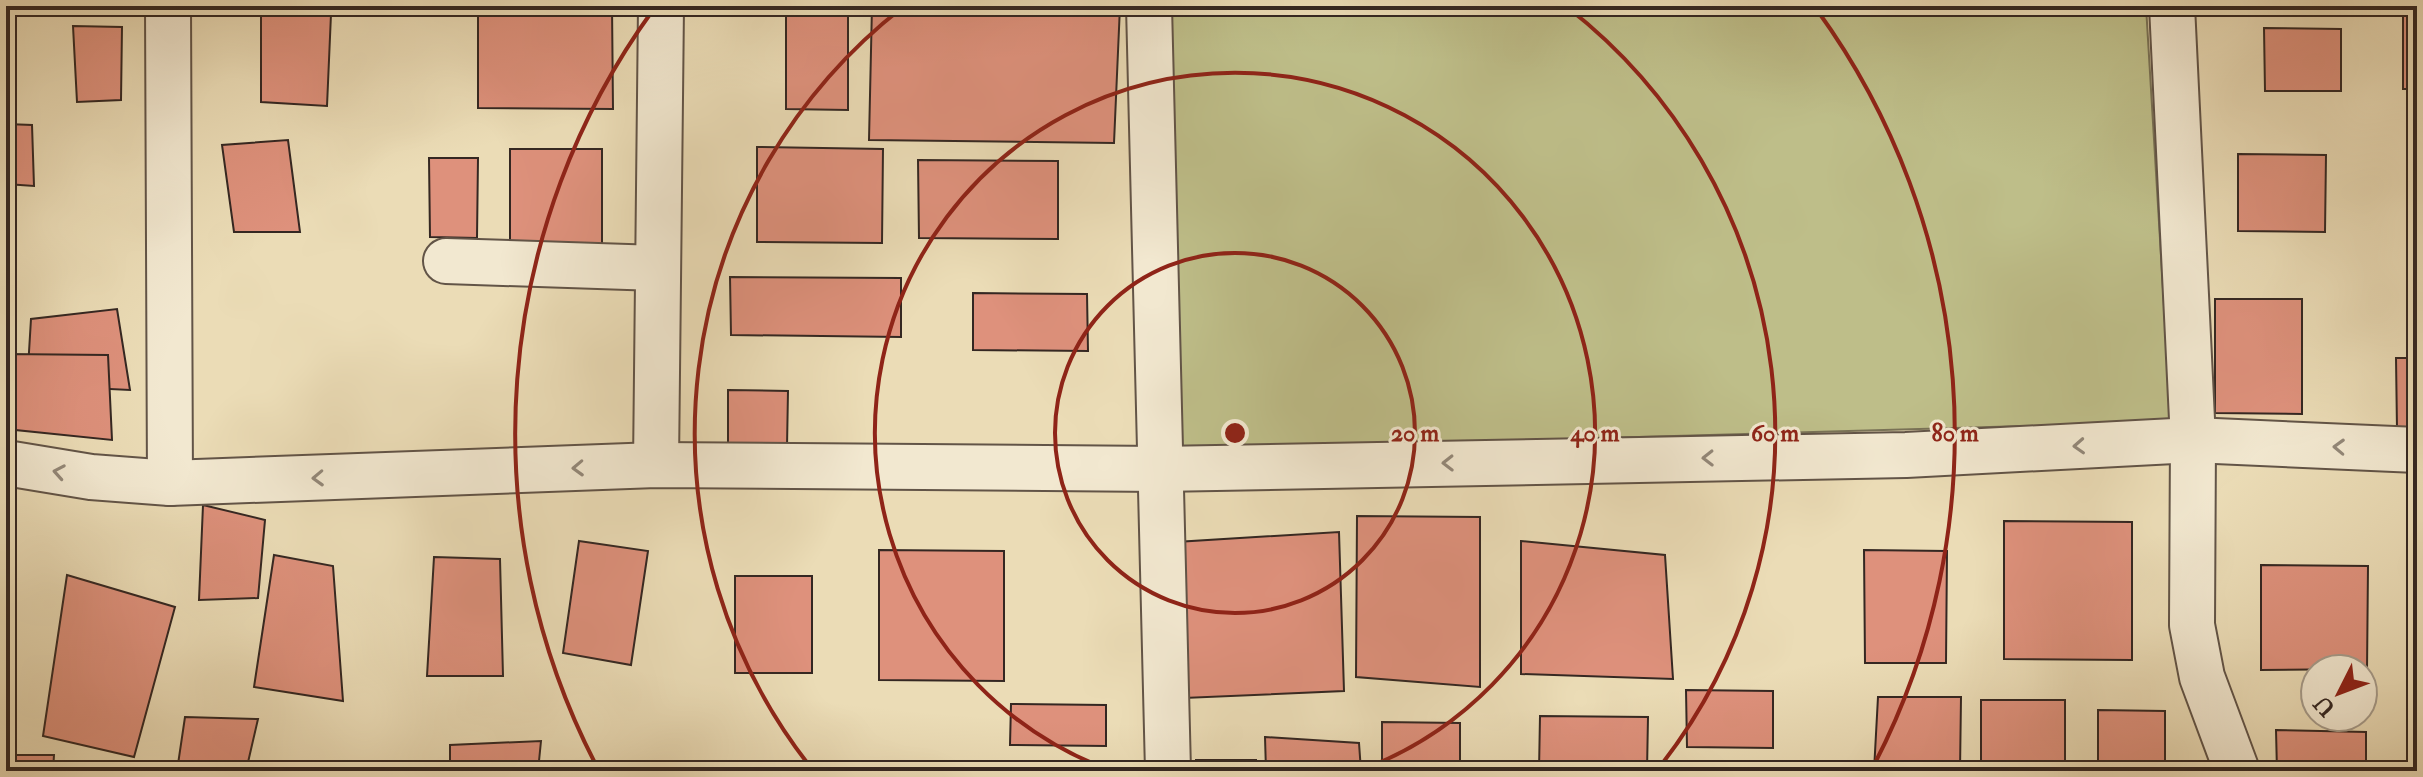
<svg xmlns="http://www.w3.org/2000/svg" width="2423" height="777" viewBox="0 0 2423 777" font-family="'IM FELL Double Pica',serif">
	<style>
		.green { fill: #bebe89; stroke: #797256; stroke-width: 2 }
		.building { fill: #de917c; stroke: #342722; stroke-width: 2 }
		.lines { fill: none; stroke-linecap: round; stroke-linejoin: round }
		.minor-casing { stroke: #625447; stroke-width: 48 }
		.minor { stroke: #f2e8d0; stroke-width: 44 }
		.oneway { stroke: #938879 }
		.ring { fill: none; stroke: #8f2418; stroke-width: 4 }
		.centre { fill: #8f2418; stroke: #f2e8d0; stroke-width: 4 }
		.ring-label { font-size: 24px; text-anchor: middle; font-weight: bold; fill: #8f2418; stroke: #f2e8d0; stroke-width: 6; stroke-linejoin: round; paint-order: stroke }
	</style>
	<rect width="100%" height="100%" fill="#ebdcb6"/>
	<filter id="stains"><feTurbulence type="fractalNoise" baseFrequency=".0025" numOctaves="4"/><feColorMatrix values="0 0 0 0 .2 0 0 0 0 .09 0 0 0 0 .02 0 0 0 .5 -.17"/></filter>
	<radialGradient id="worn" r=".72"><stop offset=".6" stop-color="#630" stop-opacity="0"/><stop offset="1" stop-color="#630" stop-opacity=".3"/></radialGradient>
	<!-- green -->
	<path class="green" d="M 1170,6 L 2146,6 L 2171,422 L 1176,450 Z"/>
	<!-- building -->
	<g class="building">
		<path d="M 478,6 L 612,6 L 613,109 L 478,108 Z"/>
		<path d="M 786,6 L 848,6 L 848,110 L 786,109 Z"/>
		<path d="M 872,6 L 1120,6 L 1114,143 L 869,140 Z"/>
		<rect x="2403" y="7" width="14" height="82"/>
		<path d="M 261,8 L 331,14 L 327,106 L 261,102 Z"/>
		<path d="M 73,26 L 122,27 L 121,100 L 77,102 Z"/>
		<path d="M 2264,28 L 2341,29 L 2341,91 L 2265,91 Z"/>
		<path d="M 6,124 L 32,125 L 34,186 L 6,184 Z"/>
		<path d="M 288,140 L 300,232 L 234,232 L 222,145 Z"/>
		<path d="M 757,147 L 883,149 L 882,243 L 757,242 Z"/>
		<rect x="510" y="149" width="92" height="101"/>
		<path d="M 2238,154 L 2326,155 L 2325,232 L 2238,231 Z"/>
		<path d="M 429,158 L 478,158 L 477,238 L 430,237 Z"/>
		<path d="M 918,160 L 1058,161 L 1058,239 L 919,238 Z"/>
		<path d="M 730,277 L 901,278 L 901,337 L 731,335 Z"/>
		<path d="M 973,293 L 1087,294 L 1088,351 L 973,350 Z"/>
		<path d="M 2215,299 L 2302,299 L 2302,414 L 2215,413 Z"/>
		<path d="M 117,309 L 130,390 L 27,385 L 31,319 Z"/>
		<path d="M 6,354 L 108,355 L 112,440 L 6,429 Z"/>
		<path d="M 2396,358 L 2417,358 L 2417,429 L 2397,429 Z"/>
		<path d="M 728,390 L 788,391 L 787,447 L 728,446 Z"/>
		<path d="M 203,505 L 265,520 L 258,598 L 199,600 Z"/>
		<path d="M 1357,516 L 1480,517 L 1480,687 L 1356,677 Z"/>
		<path d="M 2004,521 L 2132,522 L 2132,660 L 2004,659 Z"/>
		<path d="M 1339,532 L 1344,691 L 1184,698 L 1176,542 Z"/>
		<path d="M 579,541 L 648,551 L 631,665 L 563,653 Z"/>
		<path d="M 1521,541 L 1665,555 L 1673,679 L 1521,674 Z"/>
		<path d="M 879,550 L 1004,551 L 1004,681 L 879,680 Z"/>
		<path d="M 1864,550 L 1947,551 L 1946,663 L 1865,663 Z"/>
		<path d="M 274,555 L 333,566 L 343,701 L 254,687 Z"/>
		<path d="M 434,557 L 500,559 L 503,676 L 427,676 Z"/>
		<path d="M 2261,565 L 2368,566 L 2367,671 L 2363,669 L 2261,670 Z"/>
		<path d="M 67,575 L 175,607 L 134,757 L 43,736 Z"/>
		<rect x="735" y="576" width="77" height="97"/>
		<path d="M 1686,690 L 1773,691 L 1773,748 L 1687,747 Z"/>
		<path d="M 1878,697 L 1961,697 L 1960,771 L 1874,771 Z"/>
		<rect x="1981" y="700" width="84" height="71"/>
		<path d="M 1011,704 L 1106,705 L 1106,746 L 1010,745 Z"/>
		<path d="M 2098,710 L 2165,711 L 2165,771 L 2098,771 Z"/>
		<path d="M 1540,716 L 1648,717 L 1647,771 L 1539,771 Z"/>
		<path d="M 185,717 L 258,719 L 246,771 L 177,771 Z"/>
		<path d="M 1382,722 L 1460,723 L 1460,771 L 1382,771 Z"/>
		<path d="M 2276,730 L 2366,732 L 2366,771 L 2277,771 Z"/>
		<path d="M 1265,737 L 1359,743 L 1361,771 L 1266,771 Z"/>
		<path d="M 541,741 L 538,771 L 450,771 L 450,745 Z"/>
		<path d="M 6,755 L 54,755 L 53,771 L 6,771 Z"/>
		<rect x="1196" y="760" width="60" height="11"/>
	</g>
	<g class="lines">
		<defs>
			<g id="minor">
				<path d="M 168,6 L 170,483"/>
				<path d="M 1149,6 L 1168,771"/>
				<path d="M 2172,6 L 2193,440 L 2192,625 L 2202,677 L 2237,771"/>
				<path d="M 446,261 L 658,268"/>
				<path d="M 6,463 L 91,477 L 170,483 L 656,465 L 1160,469 L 1906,455 L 2193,440 L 2417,450"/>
				<path d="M 656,465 L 661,6"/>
			</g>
		</defs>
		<!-- minor casing -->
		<use href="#minor" class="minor-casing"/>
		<!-- minor -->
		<use href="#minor" class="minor"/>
	</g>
	<!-- one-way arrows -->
	<defs><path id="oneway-chevron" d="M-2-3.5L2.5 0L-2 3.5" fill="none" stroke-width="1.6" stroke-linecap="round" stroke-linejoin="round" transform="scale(2)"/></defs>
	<g class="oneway">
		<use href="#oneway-chevron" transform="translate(2079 446) rotate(177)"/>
		<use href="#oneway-chevron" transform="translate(2339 447) rotate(-178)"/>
		<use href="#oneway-chevron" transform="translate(1708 458) rotate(179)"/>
		<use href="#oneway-chevron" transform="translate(1448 463) rotate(179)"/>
		<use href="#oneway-chevron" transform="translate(578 468) rotate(178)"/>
		<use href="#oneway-chevron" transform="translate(59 472) rotate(-170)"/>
		<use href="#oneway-chevron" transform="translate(318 478) rotate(178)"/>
	</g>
	<!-- distance rings -->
	<g class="ring">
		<circle cx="1235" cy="433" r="180"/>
		<path d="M1109 770A360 360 0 1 1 1361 770"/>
		<path d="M812 769A540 540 0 0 1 903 7M1567 7A540 540 0 0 1 1658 769"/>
		<path d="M596 765A720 720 0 0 1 653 10M1817 10A720 720 0 0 1 1874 765"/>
	</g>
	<circle cx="1235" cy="433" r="12" class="centre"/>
	<g class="ring-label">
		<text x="1415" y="441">20 m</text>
		<text x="1595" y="441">40 m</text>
		<text x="1775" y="441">60 m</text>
		<text x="1955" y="441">80 m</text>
	</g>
	<!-- margin -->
	<rect width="2423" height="777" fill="none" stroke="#ebdcb6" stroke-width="32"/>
	<rect x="8" y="8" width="2407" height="761" fill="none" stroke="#342722" stroke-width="4"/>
	<rect x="16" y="16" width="2391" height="745" fill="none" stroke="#342722" stroke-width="2"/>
	<!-- north arrow -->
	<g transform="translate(2339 693) rotate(228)"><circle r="38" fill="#f2e8d0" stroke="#a69b8a" stroke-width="2"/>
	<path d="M0-6L14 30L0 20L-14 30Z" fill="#8f2418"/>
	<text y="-12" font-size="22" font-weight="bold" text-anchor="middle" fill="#342722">U</text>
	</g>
	<rect width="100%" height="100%" filter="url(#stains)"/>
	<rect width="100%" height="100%" fill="url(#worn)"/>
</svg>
